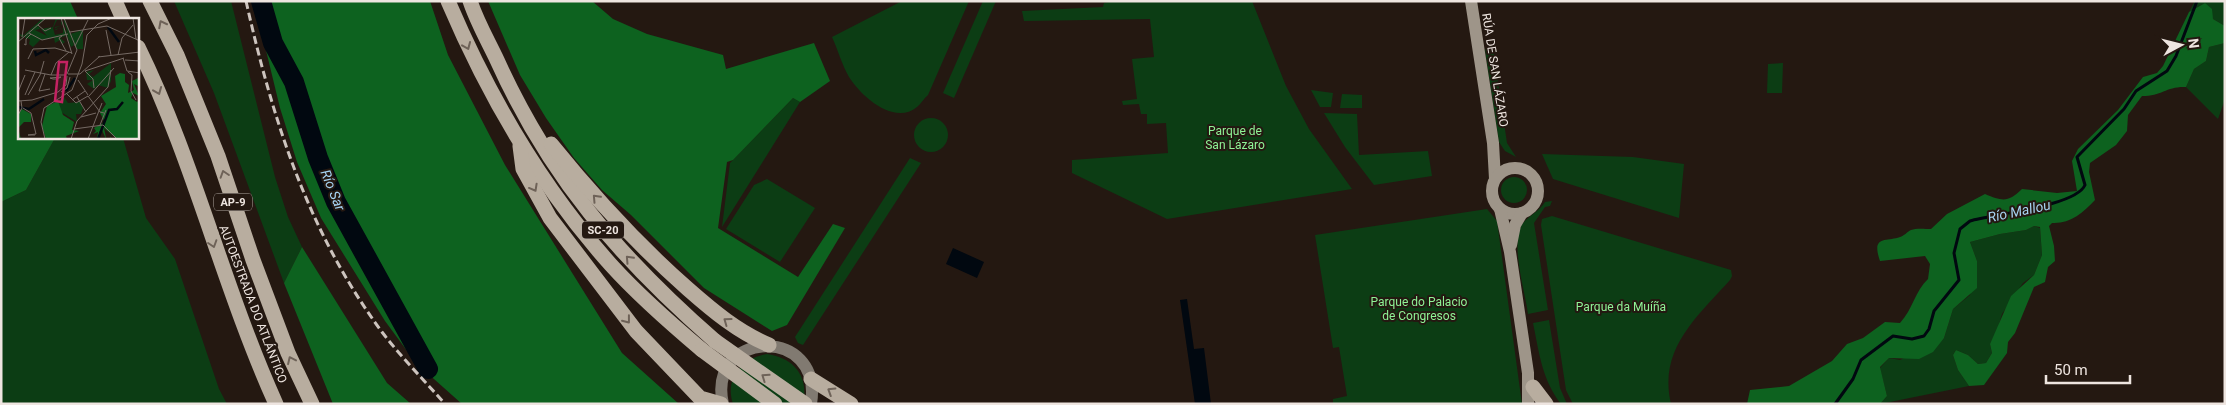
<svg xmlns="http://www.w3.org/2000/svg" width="2226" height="405" viewBox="0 0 2226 405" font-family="Roboto,sans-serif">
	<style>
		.green { fill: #0c3d14 }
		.forest { fill: #0d621f }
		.water { fill: #010810 }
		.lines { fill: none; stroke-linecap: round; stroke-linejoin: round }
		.stream { stroke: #010810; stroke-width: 3 }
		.river { stroke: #010810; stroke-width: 20 }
		.secondary { stroke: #817a71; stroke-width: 12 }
		.primary { stroke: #9e9589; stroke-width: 12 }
		.highway { stroke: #b8ad9f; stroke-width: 15 }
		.rail { stroke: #cdc4be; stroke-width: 3; stroke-dasharray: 8 4; stroke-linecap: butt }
		.highway-bridge { stroke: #b8ad9f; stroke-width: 15 }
		.oneway { stroke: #6e6258 }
		.labels { text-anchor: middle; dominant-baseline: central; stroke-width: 4; stroke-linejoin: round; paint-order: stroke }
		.shield { fill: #241811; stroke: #b1a8a2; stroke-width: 1 }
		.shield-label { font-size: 11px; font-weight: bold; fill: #eee5e0 }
		.street-label { font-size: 12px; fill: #eee5e0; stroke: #241811 }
		.park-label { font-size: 12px; fill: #8ff396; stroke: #241811 }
		.water-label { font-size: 14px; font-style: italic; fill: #a6d2f1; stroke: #241811 }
		.inset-river { fill: none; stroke: #010810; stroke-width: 2.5 }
		.inset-road { fill: none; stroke: #756a64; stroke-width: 1 }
		.view { fill: #c42262; fill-opacity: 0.15; stroke: #c42262; stroke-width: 2.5 }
		.inset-edge { fill: none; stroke: #eee5e0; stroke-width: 2.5 }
	</style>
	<rect width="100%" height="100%" fill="#241811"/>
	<!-- green -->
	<g class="green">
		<path d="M 174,1 L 231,1 L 275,177 L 288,217 L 302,247 L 284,283 L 214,93 Z"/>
		<path d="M 902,1 L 969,1 L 928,95 C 924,98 921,104 917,107 C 894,126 861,96 849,77 C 842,65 838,50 832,37 Z"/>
		<path d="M 983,1 L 996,1 L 954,98 L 943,93 Z"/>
		<path d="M 1114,1 L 1252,1 L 1286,86 L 1309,129 L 1352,189 L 1167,219 L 1072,173 L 1072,160 L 1168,153 L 1166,123 L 1147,124 L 1147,114 L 1141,114 L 1139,104 L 1123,105 L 1122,101 L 1137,99 L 1132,59 L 1154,57 L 1150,19 L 1024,21 L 1022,11 L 1103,7 L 1104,3 Z"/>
		<path d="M 2195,1 L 2225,1 L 2225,26 L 2213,19 L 2205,3 L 2189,12 Z"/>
		<path d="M 2225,43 L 2225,99 L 2218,119 L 2186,87 L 2194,69 L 2206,61 L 2209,47 Z"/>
		<path d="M 1493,48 L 1507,143 L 1516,157 L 1505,151 L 1499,142 L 1485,49 Z"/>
		<path d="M 1783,63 L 1782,93 L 1767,93 L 1768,64 Z"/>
		<path d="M 1311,90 L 1333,93 L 1331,107 L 1320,107 Z"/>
		<path d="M 1342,94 L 1362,95 L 1362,108 L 1340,108 Z"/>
		<path d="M 793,98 L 800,102 L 722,227 L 730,163 Z"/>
		<path d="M 1324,113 L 1357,114 L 1359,155 L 1428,151 L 1432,176 L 1374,185 L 1345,147 Z"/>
		<circle cx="931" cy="135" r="17"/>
		<path d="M 55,138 L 123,138 L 146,218 L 175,259 L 219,389 L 227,404 L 1,404 L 1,202 L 26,190 Z"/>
		<path d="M 1542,154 L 1633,157 L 1684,164 L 1679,218 L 1553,179 Z"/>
		<path d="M 910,158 L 921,163 L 803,345 L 798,343 L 795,337 Z"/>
		<circle cx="1514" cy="190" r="13"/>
		<path d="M 767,179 L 815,208 L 780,262 L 726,229 L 754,185 Z"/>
		<path d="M 1552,201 L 1550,206 L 1545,207 L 1534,223 L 1548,310 L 1528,314 C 1525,291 1511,246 1521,226 C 1525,218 1538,213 1545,202 Z"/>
		<path d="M 1487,209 L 1497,221 L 1522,404 L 1333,404 L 1333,399 L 1347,396 L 1339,347 L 1333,348 L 1315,235 Z"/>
		<path d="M 1552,216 L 1731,270 L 1732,276 L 1730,280 C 1697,317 1658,349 1671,404 L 1573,404 L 1566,390 L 1541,225 L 1542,219 Z"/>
		<path d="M 2034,226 L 2040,228 L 2042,255 L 2034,275 L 2023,283 L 2002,314 L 1997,331 L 1990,344 L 1992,353 L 1986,363 L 1978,364 L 1968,355 L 1956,350 L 1953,355 L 1958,370 L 1969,386 L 1880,404 L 1887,396 L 1880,368 L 1889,358 L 1900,360 L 1944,338 L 1953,309 L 1970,295 L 1977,261 L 1970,242 L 2000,234 L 2026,230 Z"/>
		<path d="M 1549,320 L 1560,388 L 1567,404 L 1561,404 C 1542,380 1539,352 1533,323 Z"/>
		<path d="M 767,354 C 794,358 809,376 803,404 L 733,404 C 724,378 743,358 767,354 Z"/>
	</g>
	<!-- forest -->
	<g class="forest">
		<path d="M 1,1 L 70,1 L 78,19 L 19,19 L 19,138 L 55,138 L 26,190 L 1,202 Z"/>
		<path d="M 254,1 L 430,1 L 448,55 L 505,165 L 622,353 L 679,404 L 462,404 L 416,363 L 385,321 L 321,218 L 297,162 L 280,108 Z"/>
		<path d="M 488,1 L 592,1 L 613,19 L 647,34 L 723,55 L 726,69 L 814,43 L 830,81 L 800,102 L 793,98 L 733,160 L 727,162 L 718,228 L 798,277 L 833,224 L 845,228 L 787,325 L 772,331 L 704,288 L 631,215 L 602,190 L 574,158 L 546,118 L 520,75 Z"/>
		<path d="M 2205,3 L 2212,9 L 2213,19 L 2225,26 L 2225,43 L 2209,47 L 2206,61 L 2194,69 L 2186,87 C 2167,86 2162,96 2142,96 L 2128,115 L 2127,131 L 2116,145 L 2090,163 L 2089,172 L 2095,200 C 2083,213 2070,224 2052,223 L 2049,226 L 2054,246 L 2055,261 L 2048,267 L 2045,282 L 2034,287 L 2015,333 L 2008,342 L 2007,353 L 1984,385 L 1969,386 L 1958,370 L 1953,355 L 1956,350 L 1968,355 L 1978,364 L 1986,363 L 1992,353 L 1990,344 L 2011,296 L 2034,275 L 2042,255 L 2040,227 L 2034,226 L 2026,230 L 2000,234 L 1970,242 L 1977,261 L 1977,288 L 1953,309 L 1944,338 L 1933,352 L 1919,359 L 1889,358 L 1880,367 L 1887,396 L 1880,404 L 1747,404 L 1750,390 L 1789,386 L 1832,361 L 1847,344 L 1863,338 L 1885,322 L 1900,323 C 1913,309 1915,291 1928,279 L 1930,264 L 1925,256 L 1880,261 C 1871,235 1886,242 1900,237 C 1904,236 1907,232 1911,230 C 1916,228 1925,229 1931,229 L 1947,214 L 1985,194 C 2002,201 2008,203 2022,189 L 2057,193 L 2077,191 L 2072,161 L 2078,149 L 2118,110 L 2143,77 L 2157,73 L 2163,66 L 2189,12 Z"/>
		<path d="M 302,247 L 387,383 L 411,404 L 333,404 L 284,283 Z"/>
	</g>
	<!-- water -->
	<g class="water">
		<path d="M 953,248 L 984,262 L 977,278 L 946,264 Z"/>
		<path d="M 1187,299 L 1194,349 L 1204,348 L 1211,404 L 1195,404 L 1180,300 Z"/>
	</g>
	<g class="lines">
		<!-- stream -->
		<path class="stream" d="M 1835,404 L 1853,379 L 1861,360 L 1893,336 L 1912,339 L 1924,336 L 1929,329 L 1934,311 L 1959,280 L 1954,253 L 1960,229 L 1970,221 C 1995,214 2076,206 2085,185 L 2077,157 L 2124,109 L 2136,91 L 2167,71 L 2176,56 L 2197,1"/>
		<!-- river -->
		<path class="river" d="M 261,1 L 273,43 L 294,82 L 318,158 L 336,202 L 428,369"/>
		<!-- secondary -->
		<path class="secondary" d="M 723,404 C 706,330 824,324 811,404"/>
		<!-- primary -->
		<g class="primary">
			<path d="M 1471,1 L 1493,143 L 1495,179"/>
			<circle cx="1515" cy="191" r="23"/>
			<path d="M 1500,209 L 1510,252 L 1528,373 L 1528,404"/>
			<path d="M 1511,245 L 1515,225 L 1522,213"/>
		</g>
		<!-- highway -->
		<g class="highway">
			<path d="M 115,1 L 123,19"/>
			<path d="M 150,1 L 177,55 L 218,156 L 253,260 L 288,353 L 312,404"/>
			<path d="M 448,1 C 489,97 541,187 611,265 C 639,296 670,323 702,350"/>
			<path d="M 470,1 C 477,22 488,41 497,60 C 550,177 619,257 715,341"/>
			<path d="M 138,47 C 194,161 223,287 276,404"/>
			<path d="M 551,144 C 593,196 638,245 688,289 C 713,311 738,332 769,345"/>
			<path d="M 520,146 L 523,169 L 550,218 L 636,331 L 700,398 L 721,404"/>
			<path d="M 811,379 L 851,404"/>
			<path d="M 1533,387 L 1546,404"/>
		</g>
		<!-- rail -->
		<path class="rail" d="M 246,1 C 273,121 308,232 382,332 C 401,357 424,380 445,404"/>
		<!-- highway-bridge -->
		<g class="highway-bridge">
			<path d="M 715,341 L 805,404"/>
			<path d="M 702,350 L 775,404"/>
		</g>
	</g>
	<!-- one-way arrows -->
	<defs><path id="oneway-chevron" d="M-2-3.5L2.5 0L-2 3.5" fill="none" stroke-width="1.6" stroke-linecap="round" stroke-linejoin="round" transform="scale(1.25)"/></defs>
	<g class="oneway">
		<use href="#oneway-chevron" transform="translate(162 24) rotate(-117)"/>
		<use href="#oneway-chevron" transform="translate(467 46) rotate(67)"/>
		<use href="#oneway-chevron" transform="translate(158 91) rotate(68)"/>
		<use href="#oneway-chevron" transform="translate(224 174) rotate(-108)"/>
		<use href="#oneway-chevron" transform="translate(534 188) rotate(61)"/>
		<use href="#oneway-chevron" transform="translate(596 198) rotate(-133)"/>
		<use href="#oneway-chevron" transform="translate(213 244) rotate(72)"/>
		<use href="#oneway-chevron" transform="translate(629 259) rotate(-133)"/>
		<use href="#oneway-chevron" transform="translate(627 320) rotate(52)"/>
		<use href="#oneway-chevron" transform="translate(727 321) rotate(-144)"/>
		<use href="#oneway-chevron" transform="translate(291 360) rotate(-115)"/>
		<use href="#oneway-chevron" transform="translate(765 377) rotate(-145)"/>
		<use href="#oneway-chevron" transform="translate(831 391) rotate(-148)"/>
	</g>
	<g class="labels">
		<!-- shield labels -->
		<g class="shield">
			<rect x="214" y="193.5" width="38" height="17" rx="4"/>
			<rect x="582" y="221.5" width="42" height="17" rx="4"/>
		</g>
		<g class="shield-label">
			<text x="233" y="202">AP-9</text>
			<text x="603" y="230">SC-20</text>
		</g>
		<!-- street labels -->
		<g class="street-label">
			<text transform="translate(1495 70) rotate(81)">RÚA DE SAN LÁZARO</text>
			<text transform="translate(253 304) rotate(69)">AUTOESTRADA DO ATLÁNTICO</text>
		</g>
		<!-- park labels -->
		<g class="park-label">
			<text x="1235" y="131">Parque de<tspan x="1235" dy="14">San Lázaro</tspan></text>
			<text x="1419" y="302">Parque do Palacio<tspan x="1419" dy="14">de Congresos</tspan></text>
			<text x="1621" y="307">Parque da Muíña</text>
		</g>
		<!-- water labels -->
		<g class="water-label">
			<text transform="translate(333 190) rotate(68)">Río Sar</text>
			<text transform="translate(2019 211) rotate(-12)">Río Mallou</text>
		</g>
	</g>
	<!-- overview -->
	<g transform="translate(18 18)">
		<rect width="121" height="121" fill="#241811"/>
		<path d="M 25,0 L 33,2 L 27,1 L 20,7 L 22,11 L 17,12 L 29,18 L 23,11 L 35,9 L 38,0 L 42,0 L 44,5 L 43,8 L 37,10 L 37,11 L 38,11 L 42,10 L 44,11 L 41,10 L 38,12 L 37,11 L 37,9 L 43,8 L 43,2 L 39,2 L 35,10 L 37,17 L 45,15 L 45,9 L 50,16 L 46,4 L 46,0 L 52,16 L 65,12 L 65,31 L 59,31 L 53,21 L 56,27 L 53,29 L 49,17 L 42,20 L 47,24 L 44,26 L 42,22 L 37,25 L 36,20 L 22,22 L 15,29 L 11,26 L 12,21 L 7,20 L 8,16 L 0,24 L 4,19 L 0,16 L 6,17 ZM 93,45 L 93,63 L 90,70 L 80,67 L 76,71 L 69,66 L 75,62 L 69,62 L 68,54 L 76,52 L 71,56 L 75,59 ZM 46,79 L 50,85 L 62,84 L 65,90 L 63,96 L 58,96 L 59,104 L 43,94 L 40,83 Z" fill="#0c3d14"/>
		<path d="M 102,55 L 107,56 L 107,64 L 111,67 L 110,75 L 116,72 L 114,63 L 120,60 L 120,68 L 116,66 L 121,78 L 115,75 L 113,80 L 119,84 L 121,82 L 121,121 L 99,121 L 86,110 L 88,120 L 92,121 L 92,118 L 93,121 L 88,121 L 84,112 L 81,114 L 81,120 L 79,121 L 80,114 L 75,116 L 78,113 L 76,110 L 87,104 L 82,95 L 88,86 L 83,78 L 98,69 L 97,58 ZM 40,83 L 45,97 L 56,104 L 54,112 L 61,113 L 48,118 L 49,121 L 28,121 L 24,108 L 29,88 ZM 4,91 L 13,96 L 13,104 L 6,104 L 0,110 L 3,121 L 0,120 L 0,97 Z" fill="#0d621f"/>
		<path class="inset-river" d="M 90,9 L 101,24M 17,33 L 18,37 L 28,32 L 31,35M 48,73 L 57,60M 0,89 L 11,91 L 26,81M 80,121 L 91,92 L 99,91 L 105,84"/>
		<path class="inset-road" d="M 43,0 L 54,36M 46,0 L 59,32 L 49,56M 115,0 L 118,21M 20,7 L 27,13 L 33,10M 88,12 L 93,37M 52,14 L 89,8 L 122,23M 11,15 L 24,22 L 50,16M 44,18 L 41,20 L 48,33M 4,19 L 7,0M 0,24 L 28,0M 6,26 L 8,27 L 8,21 L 13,16M 57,28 L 70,2M 100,37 L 104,20 L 115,7M 80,39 L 122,34M 105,40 L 109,53 L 122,55M 10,41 L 15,31 L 37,30 L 54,35M 107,42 L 122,43M 7,52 L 33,57 L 48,57M 67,53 L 106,40M 67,53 L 75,61 L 76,70M 110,54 L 114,57 L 113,73 L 118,82M 27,56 L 21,73 L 32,71M 50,56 L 62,56 L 82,38M 33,57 L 38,45 L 51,34M 43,59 L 41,60 L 38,61 L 35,61 L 32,60 ZM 60,62 L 70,77M 0,74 L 7,57M 43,74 L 49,70 L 52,59M 49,76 L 58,85 L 70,78M 7,77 L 17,54M 10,77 L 22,57 L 26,43M 70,78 L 82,94 L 86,95M 71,78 L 96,50M 59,79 L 68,94M 54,82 L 67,73M 0,83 L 14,82 L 40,74 L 48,67 L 49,58M 5,90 L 13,95 L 18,116 L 10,117 L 17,117M 0,97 L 4,90 L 3,83M 63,99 L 78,95M 82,107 L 88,92M 56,111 L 85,107 L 99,121M 27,121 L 23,104 L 26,90 L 54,72 L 64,46 L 69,17 L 80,6 L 94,0M 53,121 L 59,103 L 90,69 L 93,52M 70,121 L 84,85"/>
		<path class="view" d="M 41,44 L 49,44 L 44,84 L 37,83 Z"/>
		<rect width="121" height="121" class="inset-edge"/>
	</g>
	<!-- border -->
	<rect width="2226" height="405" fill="none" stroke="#eee5e0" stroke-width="5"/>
	<!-- north arrow -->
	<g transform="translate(2181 45) rotate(83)" stroke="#241811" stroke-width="4" paint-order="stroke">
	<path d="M0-4L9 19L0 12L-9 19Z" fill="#eee5e0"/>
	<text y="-8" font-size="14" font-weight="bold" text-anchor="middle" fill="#eee5e0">N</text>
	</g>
	<!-- scale -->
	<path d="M2046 375v8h84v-8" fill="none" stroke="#eee5e0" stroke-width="2.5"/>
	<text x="2054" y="375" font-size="15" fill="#eee5e0" stroke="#241811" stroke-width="4" paint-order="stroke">50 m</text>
</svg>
